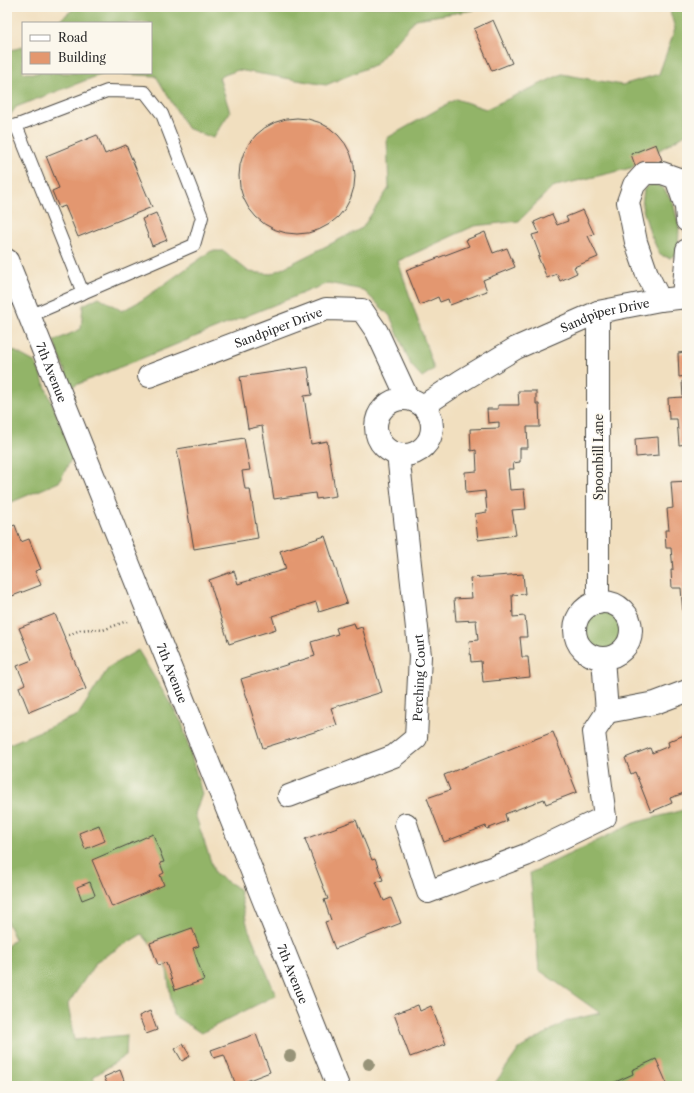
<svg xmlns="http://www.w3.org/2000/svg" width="694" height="1093" viewBox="0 0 694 1093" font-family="'Libre Caslon Text',serif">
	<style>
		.forest { fill: #92b468; stroke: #5e704a }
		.building { fill: #e3976f }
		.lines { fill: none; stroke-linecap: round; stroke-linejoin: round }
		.service-casing { stroke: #494641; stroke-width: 14 }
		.minor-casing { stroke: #494641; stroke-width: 24 }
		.path { stroke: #494641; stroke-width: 2.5; stroke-dasharray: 1 3; stroke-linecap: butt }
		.service { stroke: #fff; stroke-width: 12 }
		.minor { stroke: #fff; stroke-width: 22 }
		.tree { fill: #979378 }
		.labels { text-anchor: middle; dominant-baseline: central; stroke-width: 3; stroke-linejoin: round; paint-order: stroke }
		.street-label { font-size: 12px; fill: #2b2b2b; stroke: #fbf7ec }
	</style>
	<rect width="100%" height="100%" fill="#fbf7ec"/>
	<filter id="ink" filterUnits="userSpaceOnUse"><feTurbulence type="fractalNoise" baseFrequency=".025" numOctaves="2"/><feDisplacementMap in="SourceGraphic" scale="8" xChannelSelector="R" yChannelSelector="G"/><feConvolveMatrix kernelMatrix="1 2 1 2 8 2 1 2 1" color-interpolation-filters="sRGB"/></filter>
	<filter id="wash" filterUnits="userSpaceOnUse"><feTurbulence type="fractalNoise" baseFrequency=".012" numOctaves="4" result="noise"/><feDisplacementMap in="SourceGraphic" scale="16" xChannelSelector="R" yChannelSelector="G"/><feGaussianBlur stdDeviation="0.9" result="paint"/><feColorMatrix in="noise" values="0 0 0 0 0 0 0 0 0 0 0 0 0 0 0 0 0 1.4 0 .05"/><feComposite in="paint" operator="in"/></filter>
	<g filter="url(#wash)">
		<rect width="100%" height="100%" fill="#f1dfbf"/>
		<!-- forest -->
		<g class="forest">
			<path d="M 76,7 L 474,7 L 474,10 L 416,19 L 376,64 L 326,85 L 238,70 L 219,77 L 230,112 L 213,138 L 187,128 L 156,76 L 105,73 L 16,107 L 7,120 L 7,51 L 19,48 L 23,46 L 23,73 L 151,73 L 151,23 L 56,23 Z"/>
			<path d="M 669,7 L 687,7 L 687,133 L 631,168 L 552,187 L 519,221 L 474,226 L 398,261 L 434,369 L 422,377 L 411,365 L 390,316 L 363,290 L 328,283 L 71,387 L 54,341 L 81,329 L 83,305 L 99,297 L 122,311 L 142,300 L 211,251 L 224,251 L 249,272 L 271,274 L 362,228 L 389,188 L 387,138 L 456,99 L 486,109 L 562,74 L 622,85 L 659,74 L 675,29 Z"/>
			<path d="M 652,184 L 662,187 L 673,202 L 679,227 L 678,252 L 670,258 L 660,255 L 650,233 L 642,206 L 644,189 Z"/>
			<path d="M 7,347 L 36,363 L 73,456 L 59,482 L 7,504 Z"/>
			<circle cx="604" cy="631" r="22"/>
			<path d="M 138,650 L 182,723 L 202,794 L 195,814 L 215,874 L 239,889 L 248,928 L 276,995 L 201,1033 L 173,1015 L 166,963 L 142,934 L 97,961 L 68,1004 L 74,1040 L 127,1035 L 126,1055 L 93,1077 L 97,1086 L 7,1086 L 7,946 L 15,939 L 7,922 L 7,745 L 78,715 L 109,667 Z"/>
			<path d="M 687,809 L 687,1086 L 493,1086 L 519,1049 L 567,1021 L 600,1013 L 539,970 L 530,873 L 634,823 Z"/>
		</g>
		<g id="blocks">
			<!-- building -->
			<g class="building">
				<path d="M 493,20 L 512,63 L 492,71 L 474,29 Z"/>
				<circle cx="297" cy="176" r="58"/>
				<path d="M 97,135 L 105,154 L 126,145 L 152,207 L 78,237 L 65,206 L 59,208 L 52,191 L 59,188 L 46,156 Z"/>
				<path d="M 656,144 L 662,160 L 637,171 L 631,154 Z"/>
				<path d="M 583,210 L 594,234 L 588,236 L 598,257 L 574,267 L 577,273 L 560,281 L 557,274 L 547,278 L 538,257 L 540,256 L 532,235 L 539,233 L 534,222 L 552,214 L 557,225 L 568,221 L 566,217 Z"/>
				<path d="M 156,213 L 167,240 L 152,246 L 142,219 Z"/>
				<path d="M 485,232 L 493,253 L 507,248 L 515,267 L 483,280 L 487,291 L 450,305 L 448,299 L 440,302 L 438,297 L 420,305 L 406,270 L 469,246 L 466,240 Z"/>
				<path d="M 687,352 L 687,376 L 679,377 L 678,353 Z"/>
				<path d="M 308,367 L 312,395 L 304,396 L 311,444 L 327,441 L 336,496 L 316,499 L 315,493 L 274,499 L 262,426 L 248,429 L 240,377 Z"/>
				<path d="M 687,380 L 687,444 L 679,445 L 677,419 L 669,419 L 668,398 L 683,397 L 682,381 Z"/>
				<path d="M 518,391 L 536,391 L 536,404 L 539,404 L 540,427 L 527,427 L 528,448 L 520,448 L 520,462 L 513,463 L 514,469 L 508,469 L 510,490 L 524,489 L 526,509 L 512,510 L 516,535 L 478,540 L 475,514 L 487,512 L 485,491 L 466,493 L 465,472 L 477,471 L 476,450 L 471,451 L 470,429 L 499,428 L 499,422 L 488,423 L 487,409 L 498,409 L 498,405 L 519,405 Z"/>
				<path d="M 658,437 L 659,455 L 636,457 L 635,439 Z"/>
				<path d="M 244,438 L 250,470 L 242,471 L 245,489 L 250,489 L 258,538 L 194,549 L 177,449 Z"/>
				<path d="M 687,481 L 687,613 L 683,613 L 681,588 L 672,588 L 671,570 L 673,570 L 671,548 L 666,548 L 665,530 L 669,530 L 667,509 L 673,508 L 671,482 Z"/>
				<path d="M 15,525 L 21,542 L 29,539 L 41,569 L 35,571 L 41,585 L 7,598 L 7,528 Z"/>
				<path d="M 325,536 L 347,603 L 319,612 L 316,602 L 272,616 L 276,629 L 229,644 L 209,580 L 234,571 L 238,584 L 286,569 L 280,551 Z"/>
				<path d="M 523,574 L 525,594 L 512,595 L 513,617 L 525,616 L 527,637 L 520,637 L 522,657 L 528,657 L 530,677 L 483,682 L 481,661 L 471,662 L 469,641 L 478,640 L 476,620 L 456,621 L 454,599 L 472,598 L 470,578 Z"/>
				<path d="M 55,614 L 86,689 L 29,712 L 19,687 L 25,684 L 17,666 L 32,660 L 19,628 Z"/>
				<path d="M 354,623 L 356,629 L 362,627 L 382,692 L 331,708 L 337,725 L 263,748 L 241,679 L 315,656 L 311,642 L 338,634 L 336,628 Z"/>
				<path d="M 553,732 L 577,792 L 546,804 L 544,799 L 505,814 L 507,821 L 487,829 L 486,826 L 444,842 L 427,798 L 450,790 L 444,775 Z"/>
				<path d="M 684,735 L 686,740 L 687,740 L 687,792 L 670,798 L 672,803 L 651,812 L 635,772 L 631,774 L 625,758 L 650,748 L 652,753 L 669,746 L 668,742 Z"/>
				<path d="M 356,820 L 372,860 L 375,859 L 383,880 L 376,882 L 384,901 L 391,898 L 401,923 L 335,949 L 325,922 L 331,920 L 324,900 L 328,899 L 305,839 Z"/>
				<path d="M 99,825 L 105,841 L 85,849 L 79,833 Z"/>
				<path d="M 153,834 L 164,862 L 160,863 L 164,873 L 160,875 L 164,885 L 112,907 L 92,860 Z"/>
				<path d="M 90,882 L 95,895 L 82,900 L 77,887 Z"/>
				<path d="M 192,928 L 199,946 L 193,948 L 204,980 L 175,990 L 166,963 L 158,965 L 150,943 Z"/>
				<path d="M 418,1005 L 420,1011 L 431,1006 L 446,1044 L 410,1057 L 394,1014 Z"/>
				<path d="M 150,1011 L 157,1030 L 146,1034 L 139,1016 Z"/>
				<path d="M 256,1034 L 270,1072 L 236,1085 L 224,1055 L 214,1058 L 211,1050 Z"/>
				<path d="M 183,1044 L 190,1056 L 182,1061 L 175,1049 Z"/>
				<path d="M 656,1059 L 668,1086 L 611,1086 L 611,1084 L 633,1074 L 632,1070 Z"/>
				<path d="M 120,1070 L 126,1086 L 108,1086 L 104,1077 Z"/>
			</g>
		</g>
	</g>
	<g filter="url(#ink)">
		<use href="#blocks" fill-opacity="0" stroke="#494641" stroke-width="1"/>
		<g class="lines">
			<defs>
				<g id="service">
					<path d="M 16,125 L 83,293"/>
					<path d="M 7,129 L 107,91 L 145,92 L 162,114 L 202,217 L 194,245 L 29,316"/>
				</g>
				<g id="minor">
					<path id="s1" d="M 7,260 L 338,1086"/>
					<path d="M 683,297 L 687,250"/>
					<path d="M 660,300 L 647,274 L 636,242 L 628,202 L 634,185 L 645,173 L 662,173 L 676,178 L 686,207 L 687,221"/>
					<path d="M 598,312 L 598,603"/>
					<path id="s2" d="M 149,376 L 326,309 L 362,310 L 377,332 L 408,399"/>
					<circle cx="404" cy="427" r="28"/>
					<path id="s3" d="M 423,406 L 461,381 L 516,348 L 598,312 L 660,300 L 687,297"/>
					<circle cx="603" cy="630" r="28"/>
					<path d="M 603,658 L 607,712 L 655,703 L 687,691"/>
					<path id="s4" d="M 289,796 L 394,756 L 416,738 L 420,656 L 398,454"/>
					<path d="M 406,824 L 428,892 L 526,855 L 605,817 L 594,732 L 607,712"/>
				</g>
			</defs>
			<!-- service casing -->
			<use href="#service" class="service-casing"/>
			<!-- minor casing -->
			<use href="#minor" class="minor-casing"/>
			<!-- path -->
			<path class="path" d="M 69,635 L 80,630 L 91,629 L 103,630 L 127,621"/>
			<!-- service -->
			<use href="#service" class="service"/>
			<!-- minor -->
			<use href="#minor" class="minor"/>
		</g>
		<!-- trees -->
		<g class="tree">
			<circle cx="290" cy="1056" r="6"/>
			<circle cx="369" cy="1064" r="6"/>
		</g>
	</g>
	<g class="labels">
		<!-- street labels -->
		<g class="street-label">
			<text stroke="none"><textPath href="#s3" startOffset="205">Sandpiper Drive</textPath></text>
			<text stroke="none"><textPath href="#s2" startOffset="138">Sandpiper Drive</textPath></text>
			<text stroke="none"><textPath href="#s1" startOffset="121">7th Avenue</textPath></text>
			<text transform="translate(598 457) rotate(-90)">Spoonbill Lane</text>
			<text stroke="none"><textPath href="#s1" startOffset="445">7th Avenue</textPath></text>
			<text stroke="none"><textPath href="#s4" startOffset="201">Perching Court</textPath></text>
			<text stroke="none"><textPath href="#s1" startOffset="769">7th Avenue</textPath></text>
		</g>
	</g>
	<!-- margin -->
	<rect width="694" height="1093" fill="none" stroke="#fbf7ec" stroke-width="24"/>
	<!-- legend -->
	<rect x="22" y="22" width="130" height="52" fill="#fbf7ec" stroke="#a8a59f"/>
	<rect x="30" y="35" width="20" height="6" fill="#ffffff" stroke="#a8a59f"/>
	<text x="58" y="42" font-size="12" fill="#2b2b2b">Road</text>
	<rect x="30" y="52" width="20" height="12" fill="#e3976f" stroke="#a8a59f"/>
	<text x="58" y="62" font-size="12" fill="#2b2b2b">Building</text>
</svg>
